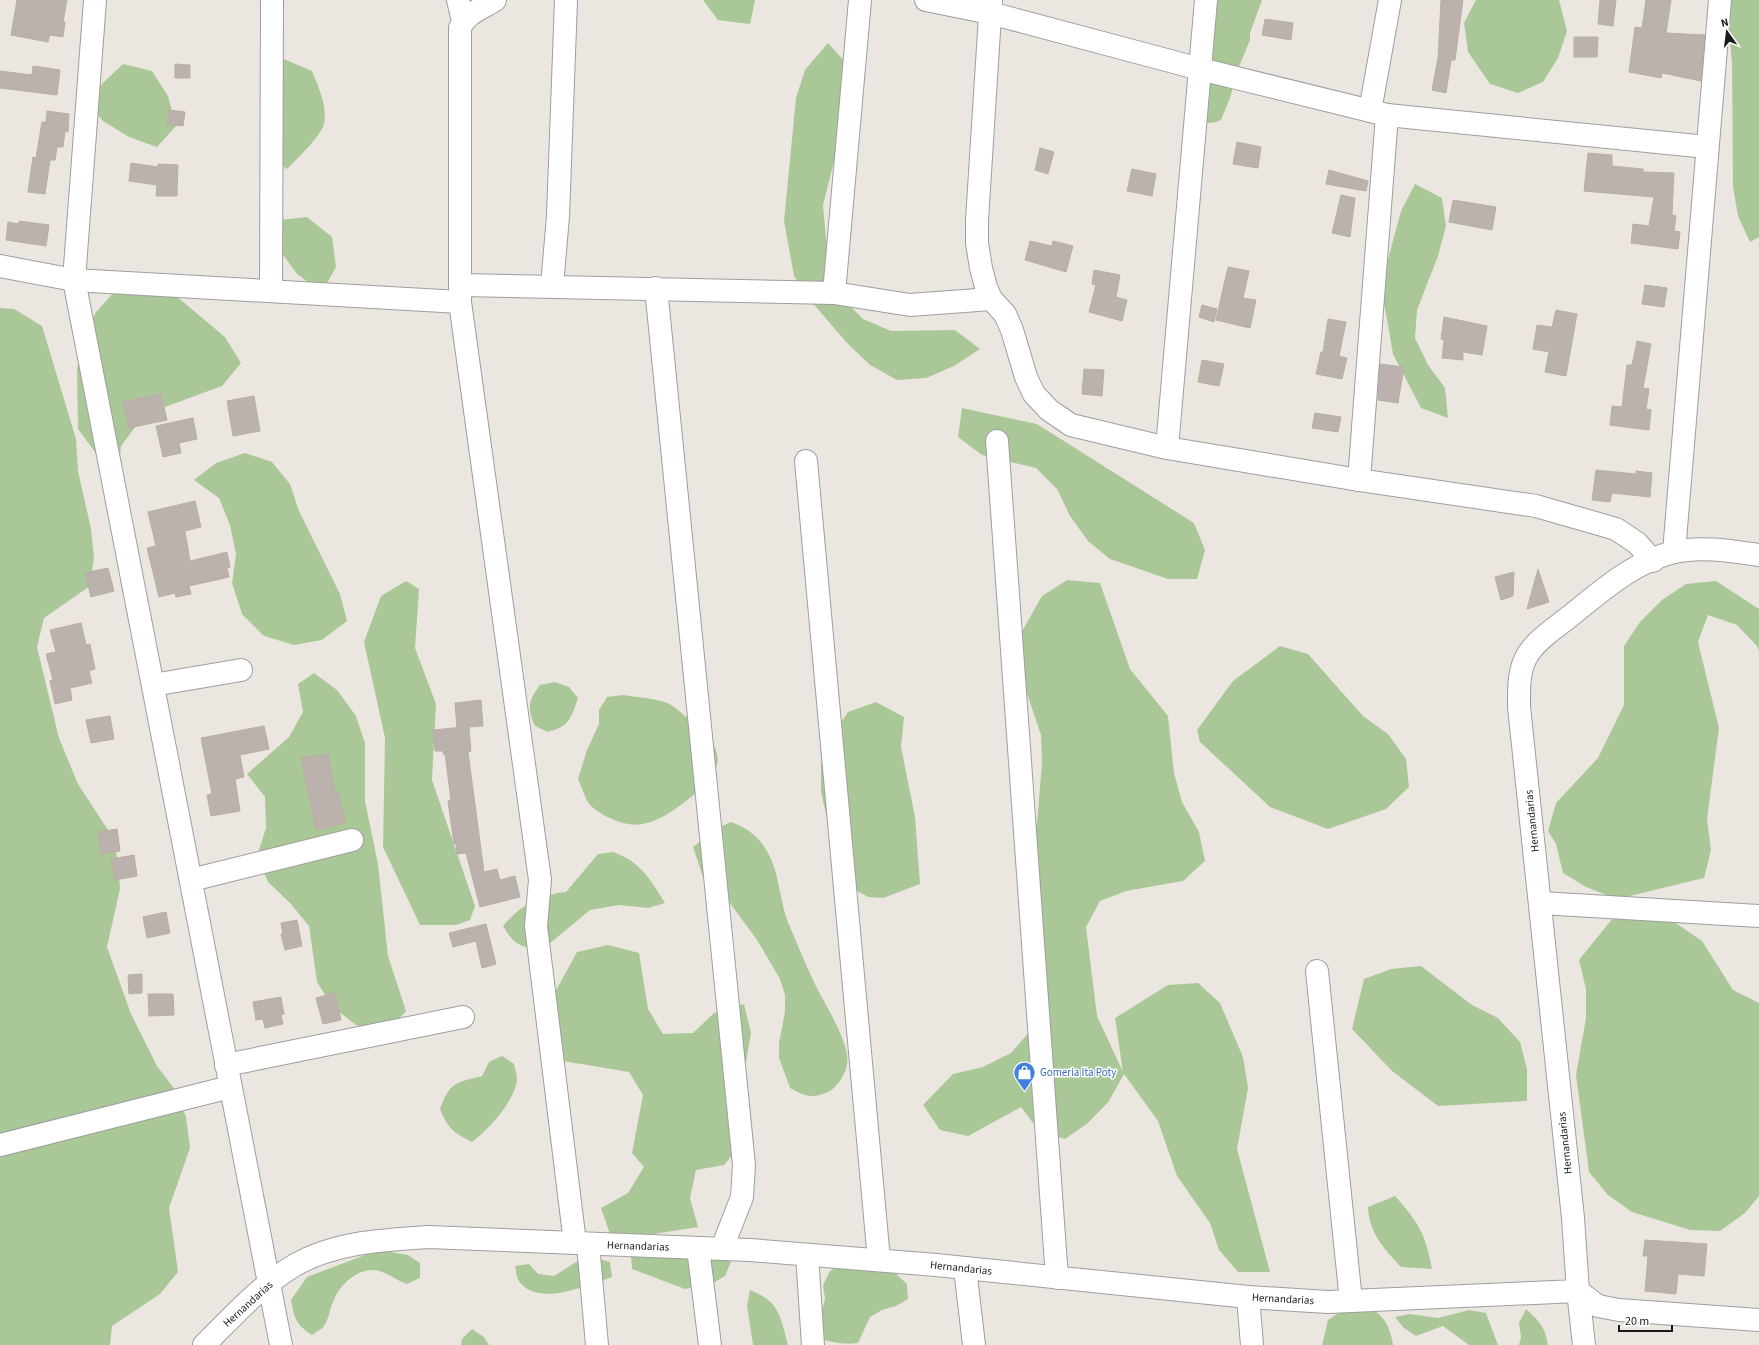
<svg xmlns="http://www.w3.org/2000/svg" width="1759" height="1345" viewBox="0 0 1759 1345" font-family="'Source Sans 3',sans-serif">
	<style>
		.forest { fill: #aac897 }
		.building { fill: #bbb2ad; stroke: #bcada4 }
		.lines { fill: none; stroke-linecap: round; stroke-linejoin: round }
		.minor-casing { stroke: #9e9e9e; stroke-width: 24 }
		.minor { stroke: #fff; stroke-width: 22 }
		.labels { text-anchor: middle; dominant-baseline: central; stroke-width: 3; stroke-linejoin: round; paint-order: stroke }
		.street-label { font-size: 11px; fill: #1a1a1a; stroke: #fff }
		.shop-label { font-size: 11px; fill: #366cbe; stroke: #fff; text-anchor: start }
	</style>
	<rect width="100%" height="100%" fill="#ebe7e0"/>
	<!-- forest -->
	<g class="forest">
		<path d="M 703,0 L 755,0 L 750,24 L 718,20 Z"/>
		<path d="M 1208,0 L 1262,0 L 1250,33 L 1250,40 L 1238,69 L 1230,98 L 1221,120 C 1214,123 1208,124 1200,122 Z"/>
		<path d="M 1476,0 L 1559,0 L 1567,31 L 1558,58 L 1543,82 L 1518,93 L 1490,84 L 1468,52 L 1464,23 Z"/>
		<path d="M 1727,0 L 1759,0 L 1759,237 L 1750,242 L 1738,216 L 1733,187 L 1732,64 Z"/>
		<path d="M 828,43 L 847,64 L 851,94 L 823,205 L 826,239 L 842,298 L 863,319 L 891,331 L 955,330 L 980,349 L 954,366 L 926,378 L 897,380 L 870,365 L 847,343 L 810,300 L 794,276 L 784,221 L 796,98 L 805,70 Z"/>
		<path d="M 284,59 L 312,71 C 318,86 328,107 324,124 C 321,136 296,160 287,169 L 261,152 L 260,120 L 269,90 Z"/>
		<path d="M 123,64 L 152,71 L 168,96 L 176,126 L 157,147 L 129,137 L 103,121 L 85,100 Z"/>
		<path d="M 1415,184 L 1442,198 L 1446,226 L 1438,256 L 1417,310 L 1415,338 L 1428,365 L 1445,388 L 1448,418 L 1421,408 L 1393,354 L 1383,297 L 1386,267 L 1401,211 Z"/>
		<path d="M 307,217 L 332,237 L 336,267 L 322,292 L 297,274 L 278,248 L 270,221 Z"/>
		<path d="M 116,290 L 176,296 L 225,337 L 241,363 L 222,386 L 165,407 L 139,422 L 121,446 L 118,474 L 107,478 L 95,452 L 78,429 L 77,369 L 83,339 L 96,312 Z"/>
		<path d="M 0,308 L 14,309 L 42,326 L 76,439 L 78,471 L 91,529 L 94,558 L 90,586 L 44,618 L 37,647 L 59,738 L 78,784 L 110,833 L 118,860 L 120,889 L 107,947 L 131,1014 L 157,1066 L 175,1090 L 186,1117 L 190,1148 L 169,1208 L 178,1272 L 160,1294 L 112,1326 L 110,1345 L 0,1345 Z"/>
		<path d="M 962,408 L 1037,424 L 1194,523 L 1205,550 L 1197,579 L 1168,579 L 1110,559 L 1088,541 L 1070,516 L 1057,489 L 1036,468 L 982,455 L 958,437 Z"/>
		<path d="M 245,453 L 272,462 L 290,484 L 299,511 L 340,594 L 347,621 L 322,640 L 294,645 L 264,636 L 242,614 L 232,583 L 236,554 L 230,525 L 219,498 L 194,480 L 216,463 Z"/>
		<path d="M 1067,580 L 1100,583 L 1130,669 L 1168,716 L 1174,773 L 1182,802 L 1199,832 L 1205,861 L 1183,881 L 1126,891 L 1100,901 L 1086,927 L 1097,1016 L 1123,1072 L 1115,1018 L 1168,985 L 1198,983 L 1220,1003 L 1243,1057 L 1248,1088 L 1237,1149 L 1270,1272 L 1238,1272 L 1219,1250 L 1210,1223 L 1177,1176 L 1158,1121 L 1124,1074 L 1109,1101 L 1088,1123 L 1065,1139 L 1039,1131 L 1021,1107 L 968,1136 L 940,1130 L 923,1105 L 953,1074 L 983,1067 L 1011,1053 L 1031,1030 L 1023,885 L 1037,823 L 1042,763 L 1041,735 L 1012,649 L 1042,596 Z"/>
		<path d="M 406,581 L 419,589 L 415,648 L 436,704 L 432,780 L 475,906 L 470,920 L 456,925 L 420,925 L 383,847 L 385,738 L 364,642 L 381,596 Z"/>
		<path d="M 1716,581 L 1759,609 L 1759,651 L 1757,646 L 1737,625 L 1708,615 L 1698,642 L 1719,728 L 1707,819 L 1711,850 L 1704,878 L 1617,899 L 1586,887 L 1563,873 L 1556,844 L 1548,831 L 1556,803 L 1598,758 L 1624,705 L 1624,646 L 1640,622 L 1662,600 L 1686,584 Z"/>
		<path d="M 1280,646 L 1308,654 L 1363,716 L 1388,734 L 1406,759 L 1409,787 L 1386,809 L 1328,829 L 1270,807 L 1200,742 L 1197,730 L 1233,681 Z"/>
		<path d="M 314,673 L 337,690 L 356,716 L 365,743 L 365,801 L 378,864 L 388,956 L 406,1011 L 386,1033 L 356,1025 L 333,1007 L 317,982 L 309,926 L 290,903 L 268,882 L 257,856 L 266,828 L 265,797 L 247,774 L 289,737 L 303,712 L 298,684 Z"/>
		<path d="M 555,682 L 569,687 L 578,698 C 571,718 570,726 548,732 L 535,726 C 527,707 528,701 540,685 Z"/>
		<path d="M 623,695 C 636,697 651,698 665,702 C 674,705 684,716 691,721 C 732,753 722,774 686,801 C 662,819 641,833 612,819 C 605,816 596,811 591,806 C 585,800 582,787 578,779 L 587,750 L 599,724 L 599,710 L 607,697 Z"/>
		<path d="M 876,702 L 904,717 L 901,747 L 915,817 L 920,884 L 883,898 L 868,897 L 839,881 L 837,863 L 821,792 L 821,763 L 833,735 L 848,712 Z"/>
		<path d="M 731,822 C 748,828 761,838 769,855 C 779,873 780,902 788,922 C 796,941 804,961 813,980 C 822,1000 851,1043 847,1064 C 846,1073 838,1086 830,1091 C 813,1099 806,1097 790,1088 L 779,1058 L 779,1043 L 785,1012 L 785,995 L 780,979 L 757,940 L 727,899 L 703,877 L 693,847 L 717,828 Z"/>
		<path d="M 613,852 C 641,862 650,879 665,903 L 648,908 L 619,905 L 590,910 L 543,949 C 520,947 515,946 503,926 C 518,907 541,894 566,892 L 598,854 Z"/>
		<path d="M 1617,913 L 1649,914 L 1677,924 L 1702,941 L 1733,990 L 1759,1003 L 1759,1196 L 1745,1213 L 1720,1231 L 1690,1230 L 1632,1212 L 1608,1195 L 1589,1172 L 1576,1075 L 1586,1018 L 1586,989 L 1579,960 Z"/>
		<path d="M 608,945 L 639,953 L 648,1009 L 663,1034 L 693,1033 L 714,1013 L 744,1004 L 751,1033 L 746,1062 L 732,1087 L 743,1142 L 724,1165 L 696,1170 L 690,1198 L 698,1227 L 641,1236 L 611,1237 L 601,1208 L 628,1193 L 644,1167 L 632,1153 L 643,1095 L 629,1072 L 545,1058 L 537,1031 L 549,1003 L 577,952 Z"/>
		<path d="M 1421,966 L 1472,1005 L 1498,1018 L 1520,1042 L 1527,1069 L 1527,1101 L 1438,1106 L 1392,1071 L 1352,1029 L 1364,979 L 1391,969 Z"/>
		<path d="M 502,1056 L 514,1064 C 515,1069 517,1075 517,1080 C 515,1101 488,1130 472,1142 C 453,1132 448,1129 440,1109 C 450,1082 455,1083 482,1076 L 489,1062 Z"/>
		<path d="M 1395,1196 C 1419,1223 1425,1233 1432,1269 L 1401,1267 C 1384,1249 1369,1233 1368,1207 Z"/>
		<path d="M 378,1250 L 408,1255 L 420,1263 L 420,1278 L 407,1284 C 398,1281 391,1275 382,1272 C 363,1264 341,1282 334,1300 C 330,1307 329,1319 324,1326 C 322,1329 316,1332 312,1335 C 296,1325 294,1318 291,1300 L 307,1277 Z"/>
		<path d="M 631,1255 L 716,1255 L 731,1262 L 725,1276 L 713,1283 L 685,1289 L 632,1269 Z"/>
		<path d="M 596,1258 L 610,1262 L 612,1277 C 587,1285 538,1308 519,1281 C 516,1277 516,1270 515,1266 L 529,1264 L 538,1274 L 554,1276 L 581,1259 Z"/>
		<path d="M 842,1263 L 885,1264 L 907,1284 L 908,1299 L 896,1306 L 882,1310 L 870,1317 L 858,1343 C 843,1345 831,1342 817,1338 L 817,1328 L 825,1299 L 823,1285 L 830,1271 Z"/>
		<path d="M 750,1290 C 780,1302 780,1316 788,1345 L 753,1345 L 747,1306 Z"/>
		<path d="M 1352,1304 C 1378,1307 1389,1319 1393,1345 L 1322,1345 L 1328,1320 Z"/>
		<path d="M 1526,1309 C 1539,1321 1545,1326 1548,1345 L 1519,1345 L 1521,1337 L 1519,1323 Z"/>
		<path d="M 1469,1310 L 1486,1313 L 1498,1345 L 1469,1345 L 1443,1326 L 1416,1336 L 1404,1328 L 1395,1317 L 1410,1314 L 1438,1318 Z"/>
		<path d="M 472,1329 L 484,1337 L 489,1345 L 461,1345 L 462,1339 Z"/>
	</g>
	<!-- building -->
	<g class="building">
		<path d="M 17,0 L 67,0 L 63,22 L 65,22 L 63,37 L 50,35 L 48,42 L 11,35 Z"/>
		<path d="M 1441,0 L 1463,0 L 1455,60 L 1451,60 L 1446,93 L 1432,90 L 1438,58 Z"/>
		<path d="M 1600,0 L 1616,0 L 1613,26 L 1598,24 Z"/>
		<path d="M 1646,0 L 1671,0 L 1666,33 L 1705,35 L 1701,81 L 1662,73 L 1661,78 L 1629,72 L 1635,27 L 1642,28 Z"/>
		<path d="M 1265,19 L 1293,23 L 1291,40 L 1262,35 Z"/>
		<path d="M 1574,37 L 1598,37 L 1597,57 L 1574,57 Z"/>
		<path d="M 175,64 L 190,65 L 190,78 L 175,78 Z"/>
		<path d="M 33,66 L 60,70 L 57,95 L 0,88 L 0,71 L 32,75 Z"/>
		<path d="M 169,110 L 185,112 L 183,126 L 167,124 Z"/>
		<path d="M 47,111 L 69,114 L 68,132 L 65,131 L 63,147 L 57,147 L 55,160 L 50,160 L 45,194 L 28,192 L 33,157 L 36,158 L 42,122 L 46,122 Z"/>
		<path d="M 1237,142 L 1261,147 L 1258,168 L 1233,164 Z"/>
		<path d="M 1040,148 L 1054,152 L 1048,174 L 1035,170 Z"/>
		<path d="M 1588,153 L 1612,155 L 1612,166 L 1643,169 L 1643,172 L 1674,173 L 1672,215 L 1676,216 L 1674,231 L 1680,232 L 1678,249 L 1631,243 L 1633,224 L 1649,226 L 1654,197 L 1584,191 Z"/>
		<path d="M 131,163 L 158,167 L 158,164 L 178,165 L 177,196 L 156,196 L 157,185 L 129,181 Z"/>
		<path d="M 1132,169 L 1156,174 L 1152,196 L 1127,191 Z"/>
		<path d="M 1329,170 L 1368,181 L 1366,191 L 1326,184 Z"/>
		<path d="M 1341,195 L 1355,198 L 1350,237 L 1332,233 Z"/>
		<path d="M 1453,200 L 1496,207 L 1492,230 L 1449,222 Z"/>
		<path d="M 19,221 L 49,225 L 46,246 L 6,240 L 8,222 L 19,224 Z"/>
		<path d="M 1030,241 L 1052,246 L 1053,241 L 1073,246 L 1066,272 L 1025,260 Z"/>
		<path d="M 1228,267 L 1249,271 L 1243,298 L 1256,300 L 1250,328 L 1216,320 Z"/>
		<path d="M 1094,270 L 1120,275 L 1116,297 L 1127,300 L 1122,321 L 1089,312 L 1096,285 L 1092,284 Z"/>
		<path d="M 1645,285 L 1667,288 L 1664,307 L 1642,304 Z"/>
		<path d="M 1202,305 L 1217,309 L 1214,322 L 1199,317 Z"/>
		<path d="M 1556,310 L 1577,314 L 1566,376 L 1545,372 L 1549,352 L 1533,349 L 1537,325 L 1552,327 Z"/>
		<path d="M 1444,317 L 1487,326 L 1482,355 L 1463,352 L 1463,360 L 1442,358 L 1444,340 L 1441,339 Z"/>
		<path d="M 1328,319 L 1346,322 L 1339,356 L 1347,358 L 1342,379 L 1316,374 L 1321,352 L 1323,352 Z"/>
		<path d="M 1637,341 L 1651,344 L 1643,388 L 1649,389 L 1646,409 L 1651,410 L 1649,430 L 1610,425 L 1612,406 L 1622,407 L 1627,365 L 1632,365 Z"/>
		<path d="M 1202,360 L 1224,364 L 1219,386 L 1198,382 Z"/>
		<path d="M 1380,364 L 1404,367 L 1398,403 L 1378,400 Z"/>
		<path d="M 1084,369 L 1104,370 L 1102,396 L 1082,394 Z"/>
		<path d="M 161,394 L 167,420 L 129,428 L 123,402 Z"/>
		<path d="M 254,396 L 260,431 L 233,436 L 227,401 Z"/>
		<path d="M 1315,413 L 1341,417 L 1338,432 L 1312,428 Z"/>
		<path d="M 193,418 L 197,439 L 179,443 L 181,453 L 163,457 L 156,426 Z"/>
		<path d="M 1596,470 L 1636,474 L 1636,471 L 1652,473 L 1650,497 L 1612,493 L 1610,502 L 1592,500 Z"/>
		<path d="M 195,501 L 201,527 L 185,531 L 190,561 L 227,552 L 230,567 L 227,568 L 229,577 L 189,586 L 191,594 L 176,597 L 175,593 L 159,597 L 147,548 L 156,546 L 148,512 Z"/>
		<path d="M 108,568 L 114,591 L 91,597 L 85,573 Z"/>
		<path d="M 1538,569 L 1549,602 L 1527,609 Z"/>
		<path d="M 1514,572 L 1513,596 L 1501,600 L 1495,577 Z"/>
		<path d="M 81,623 L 86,645 L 90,644 L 95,669 L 89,671 L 92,683 L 70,688 L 72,700 L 55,704 L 50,681 L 53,680 L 46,654 L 56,652 L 50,630 Z"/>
		<path d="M 481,700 L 483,726 L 469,727 L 471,751 L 468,752 L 484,872 L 497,869 L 500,880 L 515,876 L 520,897 L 480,907 L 466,853 L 457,854 L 456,844 L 454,844 L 448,801 L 451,800 L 445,754 L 443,754 L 443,751 L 435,751 L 433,730 L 463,727 L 457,728 L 455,703 Z"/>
		<path d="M 110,716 L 114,739 L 91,743 L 86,720 Z"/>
		<path d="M 264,726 L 269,749 L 240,755 L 244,777 L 235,779 L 240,811 L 211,816 L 207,795 L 212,794 L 201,738 Z"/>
		<path d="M 328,754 L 335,793 L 338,792 L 345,823 L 316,830 L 301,758 Z"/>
		<path d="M 117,829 L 120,851 L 101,854 L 98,832 Z"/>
		<path d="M 134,855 L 137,876 L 115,880 L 111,859 Z"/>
		<path d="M 166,912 L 170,933 L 147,938 L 143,917 Z"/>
		<path d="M 297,920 L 302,946 L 285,950 L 281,934 L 283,934 L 281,923 Z"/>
		<path d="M 486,924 L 496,964 L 482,968 L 476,941 L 453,947 L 449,933 Z"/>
		<path d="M 142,974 L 142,993 L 129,994 L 128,975 Z"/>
		<path d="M 335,993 L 341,1020 L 323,1024 L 316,998 Z"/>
		<path d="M 148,994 L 173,994 L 174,1015 L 149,1016 Z"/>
		<path d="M 281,997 L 284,1014 L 281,1015 L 283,1024 L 265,1028 L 263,1019 L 256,1020 L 253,1002 Z"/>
		<path d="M 1645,1240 L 1707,1244 L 1704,1276 L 1678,1274 L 1676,1294 L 1645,1291 L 1648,1256 L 1643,1256 Z"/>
	</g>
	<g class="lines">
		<defs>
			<g id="minor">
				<path d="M 95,0 L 74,280 L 281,1345"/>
				<path d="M 458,0 L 463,21"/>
				<path d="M 495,0 C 483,8 466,13 460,28 L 460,302 L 540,880 L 536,926 L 575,1243"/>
				<path d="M 926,0 L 990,13 L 1200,69 L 1387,115 L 1707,147"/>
				<path d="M 991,0 L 977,220 L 977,243 L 981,268 L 986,287 L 991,299 L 1005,314 L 1012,330 L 1026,377 L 1034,394 L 1049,410 L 1071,425 L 1167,448 L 1359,480 L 1536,506 L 1616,529 L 1637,543 L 1653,561"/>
				<path d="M 1370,111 L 1390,0"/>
				<path d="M 0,266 L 74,280 L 460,302"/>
				<path d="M 460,285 L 834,293 L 910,305 L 991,299"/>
				<path d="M 552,286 L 558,216 L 566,0"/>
				<path d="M 656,288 L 744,1165 L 742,1197 L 726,1238 L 724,1249"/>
				<path d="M 271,291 L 272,0"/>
				<path d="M 834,293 L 860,0"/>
				<path d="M 997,441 L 1057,1278"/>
				<path d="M 1167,448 L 1206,0"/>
				<path d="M 806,461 L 879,1260"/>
				<path d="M 1359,480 L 1387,115"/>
				<path d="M 1674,552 L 1720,0"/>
				<path d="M 153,685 L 241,670"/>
				<path d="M 191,880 L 352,840"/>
				<path d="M 1541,903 L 1759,916"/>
				<path d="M 1317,971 L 1351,1301"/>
				<path d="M 226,1065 L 463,1017"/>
				<path d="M 0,1145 L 230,1087"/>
				<path d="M 588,1244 L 597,1345"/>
				<path d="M 698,1248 L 710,1345"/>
				<path d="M 807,1255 L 813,1345"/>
				<path d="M 965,1268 L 974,1345"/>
				<path d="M 1578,1291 L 1598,1306 L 1619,1310 L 1759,1320"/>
				<path d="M 1578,1291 L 1584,1345"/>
				<path d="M 1248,1297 L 1252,1345"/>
				<path d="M 204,1345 C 233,1316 260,1286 295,1265 C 335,1242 383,1240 428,1237 L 750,1250 L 936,1265 L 1248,1297 L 1328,1302 L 1578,1291 L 1573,1218 L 1519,707 C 1519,689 1518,670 1528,654 C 1538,639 1555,628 1569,617 C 1600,592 1633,562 1674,552 C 1702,546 1731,551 1759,555"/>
			</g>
		</defs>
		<!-- minor casing -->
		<use href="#minor" class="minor-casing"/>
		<!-- minor -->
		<use href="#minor" class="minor"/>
	</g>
	<!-- icons -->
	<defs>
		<symbol id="shop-pin" viewBox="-11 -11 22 30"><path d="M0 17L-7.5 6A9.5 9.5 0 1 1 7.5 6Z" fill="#3f7fe0" stroke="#fff"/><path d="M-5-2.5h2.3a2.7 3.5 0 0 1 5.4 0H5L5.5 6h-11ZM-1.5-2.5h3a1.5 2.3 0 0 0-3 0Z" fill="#fff"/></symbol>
	</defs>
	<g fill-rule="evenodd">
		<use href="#shop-pin" x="1012" y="1060" width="25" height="34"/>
	</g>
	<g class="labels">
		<!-- street labels -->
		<g class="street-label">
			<text transform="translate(1532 821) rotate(-96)">Hernandarias</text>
			<text transform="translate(1565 1143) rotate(-96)">Hernandarias</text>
			<text transform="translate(638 1246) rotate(2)">Hernandarias</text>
			<text transform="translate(961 1268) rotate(6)">Hernandarias</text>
			<text transform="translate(1283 1299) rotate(3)">Hernandarias</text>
			<text transform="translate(248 1304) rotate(-42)">Hernandarias</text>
		</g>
		<!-- shop labels -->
		<g class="shop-label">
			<text x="1040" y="1072">Gomeria Ita Poty</text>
		</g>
	</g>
	<!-- north arrow -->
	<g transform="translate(1727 32) rotate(346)" stroke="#ffffff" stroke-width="3" paint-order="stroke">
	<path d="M0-3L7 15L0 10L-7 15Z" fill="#1a1a1a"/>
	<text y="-6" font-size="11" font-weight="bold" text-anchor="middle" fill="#1a1a1a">N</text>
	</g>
	<!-- scale -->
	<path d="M1619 1325v6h53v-6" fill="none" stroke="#1a1a1a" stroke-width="2"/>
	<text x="1625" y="1325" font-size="12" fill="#1a1a1a" stroke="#ffffff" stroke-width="3" paint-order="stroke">20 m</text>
</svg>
